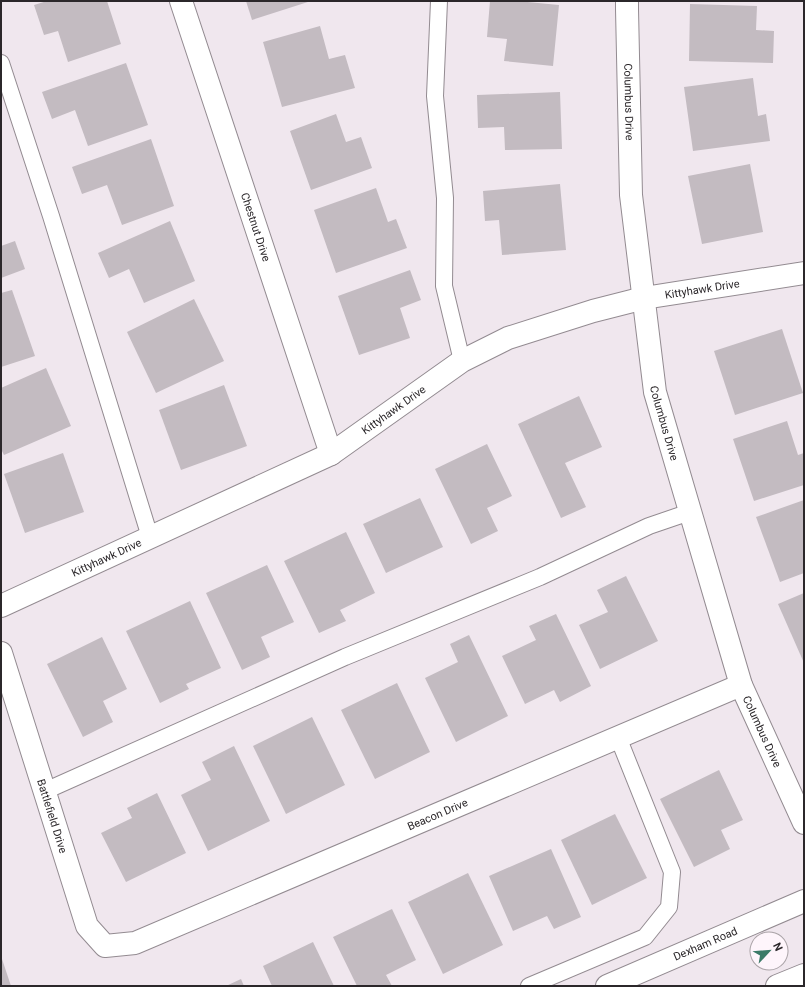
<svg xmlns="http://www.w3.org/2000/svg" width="805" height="987" viewBox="0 0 805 987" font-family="Roboto,sans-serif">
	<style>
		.building { fill: #c3bbc1 }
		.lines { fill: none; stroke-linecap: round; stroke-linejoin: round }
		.lane-casing { stroke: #938b91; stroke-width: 18 }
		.street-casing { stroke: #938b91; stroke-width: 24 }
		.secondary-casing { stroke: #938b91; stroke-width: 24 }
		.lane { stroke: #fff; stroke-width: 16 }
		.street { stroke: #fff; stroke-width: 22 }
		.secondary { stroke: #fff; stroke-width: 22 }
		.labels { text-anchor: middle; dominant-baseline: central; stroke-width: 3; stroke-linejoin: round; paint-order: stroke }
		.street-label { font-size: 11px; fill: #2b272a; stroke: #fef5fb }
	</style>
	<rect width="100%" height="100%" fill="#f0e7ee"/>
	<!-- building -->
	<g class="building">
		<path d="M 47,1 L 107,1 L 121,44 L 68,62 L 58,31 L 44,35 L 34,5 Z"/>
		<path d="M 246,1 L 311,1 L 252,20 Z"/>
		<path d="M 490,1 L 517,1 L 559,5 L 553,66 L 504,61 L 507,39 L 487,37 Z"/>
		<path d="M 690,4 L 757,6 L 756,30 L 774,31 L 773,63 L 689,61 Z"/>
		<path d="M 320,26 L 329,59 L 345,55 L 355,88 L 282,107 L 263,42 Z"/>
		<path d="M 126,63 L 148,125 L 88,146 L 75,110 L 52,119 L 42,92 Z"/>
		<path d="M 753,78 L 758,116 L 766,114 L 770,141 L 693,151 L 684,87 Z"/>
		<path d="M 560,92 L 562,149 L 505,150 L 504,127 L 478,128 L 477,95 Z"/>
		<path d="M 336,114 L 346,142 L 361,137 L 372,168 L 311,190 L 290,131 Z"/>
		<path d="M 151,139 L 174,206 L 122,225 L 107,185 L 82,194 L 72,167 Z"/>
		<path d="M 750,164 L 763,232 L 702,244 L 688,176 Z"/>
		<path d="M 560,184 L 566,250 L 502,255 L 499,220 L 485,221 L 483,191 Z"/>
		<path d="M 376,188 L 388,222 L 396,219 L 407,248 L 336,273 L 314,210 Z"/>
		<path d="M 170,221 L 195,281 L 144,303 L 129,269 L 109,278 L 98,253 Z"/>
		<path d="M 15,241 L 25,269 L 1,278 L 1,246 Z"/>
		<path d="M 410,270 L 421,300 L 400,308 L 410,338 L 359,355 L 338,296 Z"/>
		<path d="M 12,290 L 35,356 L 1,367 L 1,293 Z"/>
		<path d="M 194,299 L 224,361 L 156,393 L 127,332 Z"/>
		<path d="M 782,329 L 803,393 L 735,415 L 714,351 Z"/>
		<path d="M 46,368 L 71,426 L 4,455 L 1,449 L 1,388 Z"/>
		<path d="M 224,385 L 247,446 L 181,470 L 159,410 Z"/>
		<path d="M 579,396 L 602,447 L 565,463 L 586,507 L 561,518 L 518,424 Z"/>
		<path d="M 787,421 L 798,455 L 804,453 L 804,485 L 754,501 L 733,439 Z"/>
		<path d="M 487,444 L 512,496 L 487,508 L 498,531 L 471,544 L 435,469 Z"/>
		<path d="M 63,453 L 84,512 L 25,533 L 4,474 Z"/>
		<path d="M 420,498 L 443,547 L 386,573 L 363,524 Z"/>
		<path d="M 804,500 L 804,573 L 780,582 L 756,517 Z"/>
		<path d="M 346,532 L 375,593 L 340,610 L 346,621 L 319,633 L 284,561 Z"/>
		<path d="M 267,565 L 294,622 L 261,637 L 270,657 L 242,670 L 206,593 Z"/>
		<path d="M 626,576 L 658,641 L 600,669 L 579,625 L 608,612 L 597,590 Z"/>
		<path d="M 804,593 L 804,663 L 778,604 Z"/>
		<path d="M 190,601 L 221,668 L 186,684 L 189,689 L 160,703 L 126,631 Z"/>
		<path d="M 556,614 L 591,686 L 560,702 L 554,690 L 525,704 L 502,656 L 536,640 L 529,626 Z"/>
		<path d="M 469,635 L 508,716 L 456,742 L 425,678 L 458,662 L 450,644 Z"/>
		<path d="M 102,637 L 127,689 L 103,701 L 113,722 L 83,737 L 47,664 Z"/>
		<path d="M 397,683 L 430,752 L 375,779 L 341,710 Z"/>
		<path d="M 312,717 L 345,785 L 286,814 L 253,746 Z"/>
		<path d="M 234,746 L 270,821 L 208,851 L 181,795 L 211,780 L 202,762 Z"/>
		<path d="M 719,770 L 743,820 L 721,830 L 730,849 L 694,867 L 660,799 Z"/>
		<path d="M 157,793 L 186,853 L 126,882 L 101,833 L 132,818 L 127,808 Z"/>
		<path d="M 615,814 L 647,878 L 592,905 L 561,840 Z"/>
		<path d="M 551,849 L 581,917 L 554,929 L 547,916 L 513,931 L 489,876 Z"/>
		<path d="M 468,873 L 503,945 L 443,974 L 408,902 Z"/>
		<path d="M 392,909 L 416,960 L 386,975 L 392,986 L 357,986 L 333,937 Z"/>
		<path d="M 313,942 L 334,986 L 272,986 L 263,966 Z"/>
		<path d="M 1,956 L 11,986 L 1,986 Z"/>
		<path d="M 241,979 L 244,986 L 226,986 Z"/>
	</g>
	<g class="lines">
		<defs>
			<g id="lane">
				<path d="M 439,1 L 435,96 L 445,198 L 444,286 L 462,361"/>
				<path d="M 1,63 L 51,216 L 150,537"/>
				<path d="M 45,791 L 345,657 L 540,577 L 649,526 L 690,512"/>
				<path d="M 529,986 L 645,937 L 669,907 L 672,872 L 618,737"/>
			</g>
			<g id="street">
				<path id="s1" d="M 181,1 L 331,454"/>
				<path id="s2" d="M 627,1 L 627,9 L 631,195 L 655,392 L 741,685 L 804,823"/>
				<path id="s3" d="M 1,606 L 331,454 L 462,361 L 508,338 L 593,311 L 644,298 L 804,273"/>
				<path id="s4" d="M 1,653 L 87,926 L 105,946 L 135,943 L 741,685"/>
			</g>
			<g id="secondary">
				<path id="s5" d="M 607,986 L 804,901"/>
				<path d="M 777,986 L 804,975"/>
			</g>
		</defs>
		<!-- lane casing -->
		<use href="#lane" class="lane-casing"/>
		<!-- street casing -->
		<use href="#street" class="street-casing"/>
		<!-- secondary casing -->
		<use href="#secondary" class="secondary-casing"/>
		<!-- lane -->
		<use href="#lane" class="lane"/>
		<!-- street -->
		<use href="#street" class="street"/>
		<!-- secondary -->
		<use href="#secondary" class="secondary"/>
	</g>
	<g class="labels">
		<!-- street labels -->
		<g class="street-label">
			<text stroke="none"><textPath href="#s2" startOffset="101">Columbus Drive</textPath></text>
			<text stroke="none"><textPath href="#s1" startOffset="238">Chestnut Drive</textPath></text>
			<text stroke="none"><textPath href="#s3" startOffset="776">Kittyhawk Drive</textPath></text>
			<text stroke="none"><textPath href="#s3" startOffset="440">Kittyhawk Drive</textPath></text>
			<text stroke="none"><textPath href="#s2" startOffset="425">Columbus Drive</textPath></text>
			<text stroke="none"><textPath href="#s3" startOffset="116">Kittyhawk Drive</textPath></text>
			<text stroke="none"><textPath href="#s2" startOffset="749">Columbus Drive</textPath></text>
			<text stroke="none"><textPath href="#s4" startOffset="672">Beacon Drive</textPath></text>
			<text stroke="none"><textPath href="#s4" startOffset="171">Battlefield Drive</textPath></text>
			<text stroke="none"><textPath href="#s5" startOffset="107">Dexham Road</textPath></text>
		</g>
	</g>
	<!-- border -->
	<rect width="805" height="987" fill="none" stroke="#2b272a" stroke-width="4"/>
	<!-- north arrow -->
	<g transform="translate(769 951) rotate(64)"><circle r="19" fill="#fef5fb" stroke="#aaa3a7"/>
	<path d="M0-3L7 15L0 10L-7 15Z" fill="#3b7a67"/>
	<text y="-6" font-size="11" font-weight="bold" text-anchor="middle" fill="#2b272a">N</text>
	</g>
</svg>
